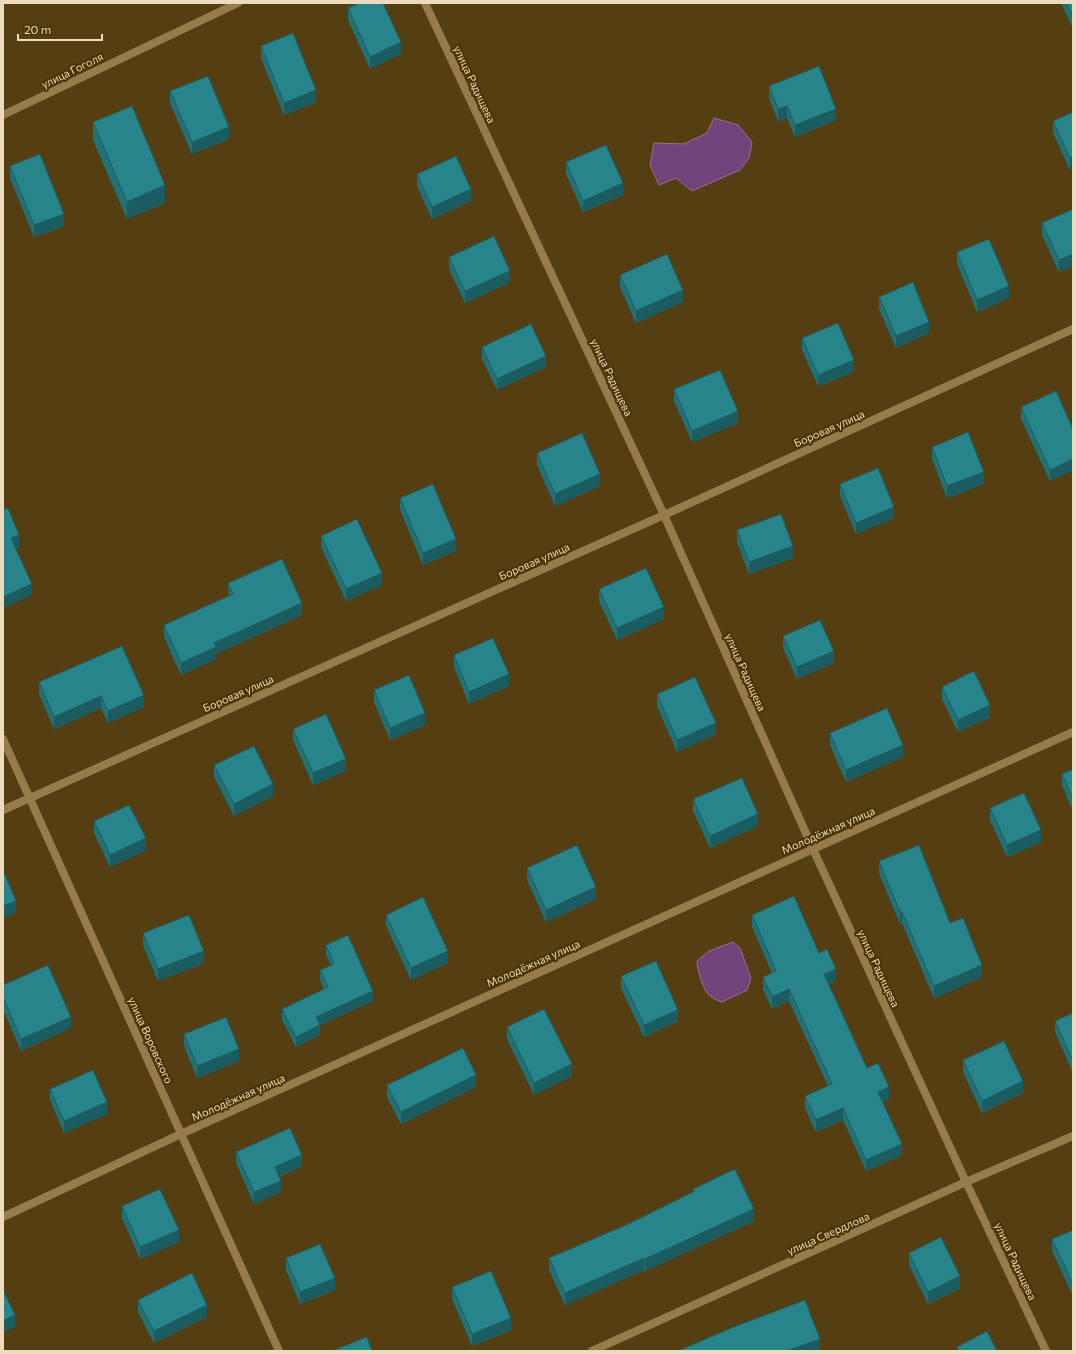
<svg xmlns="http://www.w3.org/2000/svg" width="1076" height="1354" viewBox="0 0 1076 1354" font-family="Commissioner,sans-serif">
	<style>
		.water { fill: #72427b; stroke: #97708f }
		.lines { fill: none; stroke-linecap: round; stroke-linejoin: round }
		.street { stroke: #977c4b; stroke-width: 8 }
		.wall { fill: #217277 }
		.shaded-wall { fill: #1b5c61 }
		.building { fill: #26848a; stroke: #1b5c61 }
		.labels { text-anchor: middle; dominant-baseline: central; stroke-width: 4; stroke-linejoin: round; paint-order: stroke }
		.street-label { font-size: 11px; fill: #ecdbbf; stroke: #4a3403 }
	</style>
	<rect width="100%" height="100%" fill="#553e11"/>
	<!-- water -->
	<g class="water">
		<path d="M 714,118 L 738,125 L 752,142 L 749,158 L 740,170 L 692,191 L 676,178 L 659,185 L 650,165 L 654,143 L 684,144 L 707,133 Z"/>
		<path d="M 733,942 L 740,948 L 751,978 L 747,990 L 722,1002 C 716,1000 712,998 708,994 C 703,988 697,969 697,961 L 709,951 Z"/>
	</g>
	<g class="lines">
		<!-- street -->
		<g class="street">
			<path d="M 425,3 L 664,515 L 813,849 L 966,1182 L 1046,1351"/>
			<path d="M 3,115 L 238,3"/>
			<path d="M 3,739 L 279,1351"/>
			<path d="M 3,810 L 664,515 L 1073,329"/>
			<path d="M 3,1217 L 181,1134 L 1073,732"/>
			<path d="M 592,1351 L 966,1182 L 1073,1136"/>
		</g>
	</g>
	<!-- wall -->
	<g class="wall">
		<path d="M 1061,3 L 1073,3 L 1072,26 Z"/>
		<path d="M 348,8 L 401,54 L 370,69 L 348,20 Z"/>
		<path d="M 261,46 L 316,102 L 284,115 L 261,58 Z"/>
		<path d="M 769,86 L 836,120 L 795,137 L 787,118 L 778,121 L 769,98 Z"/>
		<path d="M 170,91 L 229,139 L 192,154 L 170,103 Z"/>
		<path d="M 1073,112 L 1073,169 L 1070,170 L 1053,133 L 1053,121 Z"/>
		<path d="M 93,122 L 165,203 L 127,219 L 93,140 Z"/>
		<path d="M 566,162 L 623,195 L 583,212 L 566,174 Z"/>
		<path d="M 10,166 L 64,226 L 34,237 L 10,178 Z"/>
		<path d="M 417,174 L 471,201 L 432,219 L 417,186 Z"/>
		<path d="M 1073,209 L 1073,266 L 1059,272 L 1042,235 L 1042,223 Z"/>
		<path d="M 957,252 L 1009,298 L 977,312 L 957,264 Z"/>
		<path d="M 449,257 L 510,282 L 465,303 L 449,269 Z"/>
		<path d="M 620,275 L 683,302 L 636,323 L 620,287 Z"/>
		<path d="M 879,297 L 929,333 L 896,348 L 879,309 Z"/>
		<path d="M 802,338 L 854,372 L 818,386 L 802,350 Z"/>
		<path d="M 482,347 L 546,367 L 497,390 L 482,359 Z"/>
		<path d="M 674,389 L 738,423 L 692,442 L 674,401 Z"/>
		<path d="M 1056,391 L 1050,481 L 1021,419 L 1021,407 Z"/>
		<path d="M 932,447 L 984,484 L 947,498 L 932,459 Z"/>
		<path d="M 537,453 L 600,486 L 555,506 L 537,465 Z"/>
		<path d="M 840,484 L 894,518 L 856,534 L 840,496 Z"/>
		<path d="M 400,498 L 456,551 L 423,565 L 400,510 Z"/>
		<path d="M 737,530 L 793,558 L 749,574 L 737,542 Z"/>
		<path d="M 321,536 L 382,585 L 346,601 L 321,547 Z"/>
		<path d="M 228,583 L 302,615 L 216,654 L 216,659 L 181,675 L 164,637 L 164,625 L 229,596 Z"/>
		<path d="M 599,589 L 664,619 L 617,640 L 599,601 Z"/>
		<path d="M 783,636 L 834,663 L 797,679 L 783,648 Z"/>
		<path d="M 122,646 L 144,707 L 108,723 L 101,708 L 54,729 L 39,694 L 39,682 Z"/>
		<path d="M 454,655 L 509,686 L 469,704 L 454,667 Z"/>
		<path d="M 942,687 L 990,717 L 958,732 L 942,699 Z"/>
		<path d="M 374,690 L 425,725 L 390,740 L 374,702 Z"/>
		<path d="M 657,694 L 716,734 L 677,752 L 657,706 Z"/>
		<path d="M 293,729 L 346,771 L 313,785 L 293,740 Z"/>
		<path d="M 830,733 L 903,757 L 846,782 L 830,745 Z"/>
		<path d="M 214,765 L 273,796 L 234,816 L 214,777 Z"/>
		<path d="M 1073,769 L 1073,811 L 1062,785 L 1062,774 Z"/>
		<path d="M 693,799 L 758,826 L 710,848 L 693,811 Z"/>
		<path d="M 990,808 L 1041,842 L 1007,857 L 990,820 Z"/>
		<path d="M 94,821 L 146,850 L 110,867 L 94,833 Z"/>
		<path d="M 879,861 L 982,977 L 934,998 L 902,923 L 900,924 L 879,873 Z"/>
		<path d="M 527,868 L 596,899 L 546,922 L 527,880 Z"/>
		<path d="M 386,915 L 448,963 L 411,980 L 386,926 Z"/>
		<path d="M 752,915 L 819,953 L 836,981 L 829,984 L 867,1068 L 889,1099 L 883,1102 L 902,1155 L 866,1171 L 843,1120 L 816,1132 L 805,1108 L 805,1096 L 828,1086 L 789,1001 L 772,1009 L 763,989 L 763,977 L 772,973 L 752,927 Z"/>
		<path d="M 143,933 L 204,963 L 158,981 L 143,945 Z"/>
		<path d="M 326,945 L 373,1001 L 320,1025 L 320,1035 L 296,1047 L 282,1020 L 282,1009 L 324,989 L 320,980 L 320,970 L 331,965 L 326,955 Z"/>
		<path d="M 621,976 L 678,1021 L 644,1037 L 621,988 Z"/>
		<path d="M 3,985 L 71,1028 L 21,1051 L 3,1009 Z"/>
		<path d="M 1073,1013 L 1073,1073 L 1055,1032 L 1055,1021 Z"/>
		<path d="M 507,1027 L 572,1076 L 534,1095 L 507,1039 Z"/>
		<path d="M 184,1034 L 239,1061 L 197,1078 L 184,1046 Z"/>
		<path d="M 963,1060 L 1023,1093 L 982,1113 L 963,1072 Z"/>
		<path d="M 387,1085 L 476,1087 L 401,1124 L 387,1097 Z"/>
		<path d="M 50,1089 L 107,1114 L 64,1133 L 50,1100 Z"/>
		<path d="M 236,1152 L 302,1166 L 279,1177 L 281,1192 L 254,1204 L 236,1163 Z"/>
		<path d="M 693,1189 L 754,1221 L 645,1271 L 644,1270 L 565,1305 L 549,1270 L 549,1258 L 628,1224 L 693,1192 Z"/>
		<path d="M 122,1206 L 179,1242 L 140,1259 L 122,1218 Z"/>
		<path d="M 1073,1230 L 1073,1296 L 1052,1251 L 1052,1239 Z"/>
		<path d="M 909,1253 L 960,1288 L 928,1304 L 909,1265 Z"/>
		<path d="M 286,1258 L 335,1290 L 300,1304 L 286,1270 Z"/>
		<path d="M 452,1287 L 511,1330 L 472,1346 L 452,1299 Z"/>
		<path d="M 138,1300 L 207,1317 L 154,1343 L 138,1312 Z"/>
	</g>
	<!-- shaded-wall -->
	<g class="shaded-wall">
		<path d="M 1073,13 L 1073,25 L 1072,26 L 1072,14 Z"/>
		<path d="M 401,42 L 401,54 L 370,69 L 370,57 Z"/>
		<path d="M 316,90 L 316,102 L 284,115 L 284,103 Z"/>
		<path d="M 787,106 L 787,118 L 778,121 L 778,109 Z"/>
		<path d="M 836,109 L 836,120 L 795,137 L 795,125 Z"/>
		<path d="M 229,127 L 229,139 L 192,154 L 192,142 Z"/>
		<path d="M 1073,157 L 1073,169 L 1070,170 L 1070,158 Z"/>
		<path d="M 623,183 L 623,195 L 583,212 L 583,201 Z"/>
		<path d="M 165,185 L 165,203 L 127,219 L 127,202 Z"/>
		<path d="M 471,189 L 471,201 L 432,219 L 432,207 Z"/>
		<path d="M 64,214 L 64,226 L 34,237 L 34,225 Z"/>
		<path d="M 1073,254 L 1073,266 L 1059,272 L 1059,260 Z"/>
		<path d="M 510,271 L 510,282 L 465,303 L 465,291 Z"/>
		<path d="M 1009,286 L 1009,298 L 977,312 L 977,300 Z"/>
		<path d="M 683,290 L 683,302 L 636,323 L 636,311 Z"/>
		<path d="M 929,322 L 929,333 L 896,348 L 896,336 Z"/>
		<path d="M 546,356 L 546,367 L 497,390 L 497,379 Z"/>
		<path d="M 854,360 L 854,372 L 818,386 L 818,375 Z"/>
		<path d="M 738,411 L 738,423 L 692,442 L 692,431 Z"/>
		<path d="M 1073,459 L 1073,471 L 1050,481 L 1050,470 Z"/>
		<path d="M 984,472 L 984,484 L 947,498 L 947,486 Z"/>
		<path d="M 600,474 L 600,486 L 555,506 L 555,494 Z"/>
		<path d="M 894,507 L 894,518 L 856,534 L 856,523 Z"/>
		<path d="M 19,535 L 19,547 L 11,550 L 11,538 Z"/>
		<path d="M 456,539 L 456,551 L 423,565 L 423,553 Z"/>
		<path d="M 793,546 L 793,558 L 749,574 L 749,562 Z"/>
		<path d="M 382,573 L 382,585 L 346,601 L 346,589 Z"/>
		<path d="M 32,584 L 32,595 L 3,608 L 3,597 Z"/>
		<path d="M 302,603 L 302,615 L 216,654 L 216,659 L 181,675 L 181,663 L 214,643 Z"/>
		<path d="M 664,607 L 664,619 L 617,640 L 617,628 Z"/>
		<path d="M 834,651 L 834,663 L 797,679 L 797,667 Z"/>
		<path d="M 509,674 L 509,686 L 469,704 L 469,692 Z"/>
		<path d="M 144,695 L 144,707 L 108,723 L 108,711 Z"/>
		<path d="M 101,696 L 101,708 L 54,729 L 54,717 Z"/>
		<path d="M 990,705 L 990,717 L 958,732 L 958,720 Z"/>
		<path d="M 425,713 L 425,725 L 390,740 L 390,728 Z"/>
		<path d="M 716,723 L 716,734 L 677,752 L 677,740 Z"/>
		<path d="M 903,745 L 903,757 L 846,782 L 846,770 Z"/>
		<path d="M 346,759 L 346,771 L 313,785 L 313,773 Z"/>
		<path d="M 273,784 L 273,796 L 234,816 L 234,804 Z"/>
		<path d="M 758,814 L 758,826 L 710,848 L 710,836 Z"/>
		<path d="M 1041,830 L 1041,842 L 1007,857 L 1007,845 Z"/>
		<path d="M 146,838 L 146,850 L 110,867 L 110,855 Z"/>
		<path d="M 596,887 L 596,899 L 546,922 L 546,910 Z"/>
		<path d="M 16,901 L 16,912 L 3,918 L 3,906 Z"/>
		<path d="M 900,912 L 902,912 L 902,923 L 900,924 Z"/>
		<path d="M 204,951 L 204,963 L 158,981 L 158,969 Z"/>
		<path d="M 448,951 L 448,963 L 411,980 L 411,968 Z"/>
		<path d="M 982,965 L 982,977 L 934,998 L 934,986 Z"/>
		<path d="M 836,969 L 836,981 L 824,986 L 824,974 Z"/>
		<path d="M 789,989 L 789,1001 L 772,1009 L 772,997 Z"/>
		<path d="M 373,991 L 373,1001 L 320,1025 L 320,1035 L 296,1047 L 296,1037 L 316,1017 Z"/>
		<path d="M 678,1010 L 678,1021 L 644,1037 L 644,1025 Z"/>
		<path d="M 71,1017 L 71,1028 L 21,1051 L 21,1039 Z"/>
		<path d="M 239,1049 L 239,1061 L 197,1078 L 197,1066 Z"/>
		<path d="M 572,1064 L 572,1076 L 534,1095 L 534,1083 Z"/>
		<path d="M 476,1075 L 476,1087 L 401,1124 L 401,1112 Z"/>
		<path d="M 1023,1081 L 1023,1093 L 982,1113 L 982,1101 Z"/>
		<path d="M 889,1087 L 889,1099 L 878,1104 L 878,1092 Z"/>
		<path d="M 107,1102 L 107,1114 L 64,1133 L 64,1121 Z"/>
		<path d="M 843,1108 L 843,1120 L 816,1132 L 816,1120 Z"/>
		<path d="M 902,1144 L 902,1155 L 866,1171 L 866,1160 Z"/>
		<path d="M 302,1155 L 302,1166 L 275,1178 L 275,1167 Z"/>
		<path d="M 281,1181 L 281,1192 L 254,1204 L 254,1192 Z"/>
		<path d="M 754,1209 L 754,1221 L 645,1271 L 645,1259 Z"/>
		<path d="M 179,1230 L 179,1242 L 140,1259 L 140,1247 Z"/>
		<path d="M 644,1258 L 644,1270 L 565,1305 L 565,1293 Z"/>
		<path d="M 960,1276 L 960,1288 L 928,1304 L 928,1292 Z"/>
		<path d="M 335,1278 L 335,1290 L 300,1304 L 300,1292 Z"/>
		<path d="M 207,1305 L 207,1317 L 154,1343 L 154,1331 Z"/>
		<path d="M 15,1315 L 15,1327 L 3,1333 L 3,1321 Z"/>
		<path d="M 511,1318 L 511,1330 L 472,1346 L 472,1334 Z"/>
		<path d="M 820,1339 L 820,1351 L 787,1351 Z"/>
	</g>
	<!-- building -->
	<g class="building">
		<path d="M 359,3 L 383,3 L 401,42 L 370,57 L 348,8 Z"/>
		<path d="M 1066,3 L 1073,3 L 1073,13 L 1072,14 Z"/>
		<path d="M 293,33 L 316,90 L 284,103 L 261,46 Z"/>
		<path d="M 819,66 L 836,109 L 795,125 L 787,106 L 778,109 L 769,86 Z"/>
		<path d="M 208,76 L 229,127 L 192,142 L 170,91 Z"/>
		<path d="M 132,106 L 165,185 L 127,202 L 93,122 Z"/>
		<path d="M 1073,112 L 1073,157 L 1070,158 L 1053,121 Z"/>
		<path d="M 606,145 L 623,183 L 583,201 L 566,162 Z"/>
		<path d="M 40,154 L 64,214 L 34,225 L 10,166 Z"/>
		<path d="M 456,156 L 471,189 L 432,207 L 417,174 Z"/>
		<path d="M 1073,209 L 1073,254 L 1059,260 L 1042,223 Z"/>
		<path d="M 494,236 L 510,271 L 465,291 L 449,257 Z"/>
		<path d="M 989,239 L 1009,286 L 977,300 L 957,252 Z"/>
		<path d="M 667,254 L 683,290 L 636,311 L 620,275 Z"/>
		<path d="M 913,282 L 929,322 L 896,336 L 879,297 Z"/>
		<path d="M 838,323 L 854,360 L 818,375 L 802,338 Z"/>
		<path d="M 531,324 L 546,356 L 497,379 L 482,347 Z"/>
		<path d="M 720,370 L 738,411 L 692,431 L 674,389 Z"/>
		<path d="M 1056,391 L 1073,429 L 1073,459 L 1050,470 L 1021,407 Z"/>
		<path d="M 968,432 L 984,472 L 947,486 L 932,447 Z"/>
		<path d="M 582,433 L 600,474 L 555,494 L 537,453 Z"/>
		<path d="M 878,468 L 894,507 L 856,523 L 840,484 Z"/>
		<path d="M 433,484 L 456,539 L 423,553 L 400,498 Z"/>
		<path d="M 8,508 L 19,535 L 11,538 L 32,584 L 3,597 L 3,510 Z"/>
		<path d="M 781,514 L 793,546 L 749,562 L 737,530 Z"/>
		<path d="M 357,519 L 382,573 L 346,589 L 321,536 Z"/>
		<path d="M 282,559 L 302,603 L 214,643 L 216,647 L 181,663 L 164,625 L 233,594 L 228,583 Z"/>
		<path d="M 646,568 L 664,607 L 617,628 L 599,589 Z"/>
		<path d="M 820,620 L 834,651 L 797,667 L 783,636 Z"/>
		<path d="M 493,638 L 509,674 L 469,692 L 454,655 Z"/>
		<path d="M 122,646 L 144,695 L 108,711 L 101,696 L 54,717 L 39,682 Z"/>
		<path d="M 974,671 L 990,705 L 958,720 L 942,687 Z"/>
		<path d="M 409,675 L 425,713 L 390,728 L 374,690 Z"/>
		<path d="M 695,677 L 716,723 L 677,740 L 657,694 Z"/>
		<path d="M 887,708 L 903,745 L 846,770 L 830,733 Z"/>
		<path d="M 326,714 L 346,759 L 313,773 L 293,729 Z"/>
		<path d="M 254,746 L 273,784 L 234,804 L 214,765 Z"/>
		<path d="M 1073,769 L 1073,799 L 1062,774 Z"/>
		<path d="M 742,778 L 758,814 L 710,836 L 693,799 Z"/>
		<path d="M 1024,793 L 1041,830 L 1007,845 L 990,808 Z"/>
		<path d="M 129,805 L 146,838 L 110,855 L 94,821 Z"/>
		<path d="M 577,845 L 596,887 L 546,910 L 527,868 Z"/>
		<path d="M 919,845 L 950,923 L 963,918 L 982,965 L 934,986 L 902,912 L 900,912 L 879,861 Z"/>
		<path d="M 3,870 L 16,901 L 3,906 Z"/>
		<path d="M 794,896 L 819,953 L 827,949 L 836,969 L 824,974 L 867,1068 L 878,1063 L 889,1087 L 878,1092 L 902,1144 L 866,1160 L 843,1108 L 816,1120 L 805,1096 L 832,1084 L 789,989 L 772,997 L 763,977 L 776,971 L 752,915 Z"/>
		<path d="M 423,897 L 448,951 L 411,968 L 386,915 Z"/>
		<path d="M 189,915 L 204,951 L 158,969 L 143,933 Z"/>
		<path d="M 348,935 L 373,991 L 316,1017 L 320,1025 L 296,1037 L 282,1009 L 328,987 L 320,970 L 334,964 L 326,945 Z"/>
		<path d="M 656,961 L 678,1010 L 644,1025 L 621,976 Z"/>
		<path d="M 48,965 L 71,1017 L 21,1039 L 3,997 L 3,985 Z"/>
		<path d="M 544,1009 L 572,1064 L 534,1083 L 507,1027 Z"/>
		<path d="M 1073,1013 L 1073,1061 L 1055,1021 Z"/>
		<path d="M 226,1017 L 239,1049 L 197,1066 L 184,1034 Z"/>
		<path d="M 1004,1041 L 1023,1081 L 982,1101 L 963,1060 Z"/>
		<path d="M 463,1048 L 476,1075 L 401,1112 L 387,1085 Z"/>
		<path d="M 93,1070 L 107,1102 L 64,1121 L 50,1089 Z"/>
		<path d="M 290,1128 L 302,1155 L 275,1167 L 281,1181 L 254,1192 L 236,1152 Z"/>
		<path d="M 735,1169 L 754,1209 L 645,1259 L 644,1258 L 565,1293 L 549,1258 L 628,1224 L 695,1191 L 693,1189 Z"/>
		<path d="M 160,1189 L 179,1230 L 140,1247 L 122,1206 Z"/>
		<path d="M 1073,1230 L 1073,1284 L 1052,1239 Z"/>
		<path d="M 941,1237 L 960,1276 L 928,1292 L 909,1253 Z"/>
		<path d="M 320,1244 L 335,1278 L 300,1292 L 286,1258 Z"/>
		<path d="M 491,1271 L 511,1318 L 472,1334 L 452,1287 Z"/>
		<path d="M 192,1273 L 207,1305 L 154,1331 L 138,1300 Z"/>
		<path d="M 3,1290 L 15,1315 L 3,1321 Z"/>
		<path d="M 805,1300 L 820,1339 L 787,1351 L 681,1351 L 680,1350 L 736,1326 Z"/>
		<path d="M 987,1331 L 997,1351 L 959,1351 L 957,1347 Z"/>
		<path d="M 367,1337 L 372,1351 L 332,1351 Z"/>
	</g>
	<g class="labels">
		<!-- street labels -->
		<g class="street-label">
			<text transform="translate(72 70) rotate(-26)">улица Гоголя</text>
			<text transform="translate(475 84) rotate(65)">улица Радищева</text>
			<text transform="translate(612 377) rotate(65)">улица Радищева</text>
			<text transform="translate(829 428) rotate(-24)">Боровая улица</text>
			<text transform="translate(534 561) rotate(-24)">Боровая улица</text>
			<text transform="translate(746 672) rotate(66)">улица Радищева</text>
			<text transform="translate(238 693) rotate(-24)">Боровая улица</text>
			<text transform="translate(828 830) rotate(-24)">Молодёжная улица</text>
			<text transform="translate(533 963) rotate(-24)">Молодёжная улица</text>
			<text transform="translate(879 968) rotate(65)">улица Радищева</text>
			<text transform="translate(151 1040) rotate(66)">улица Воровского</text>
			<text transform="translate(238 1097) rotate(-24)">Молодёжная улица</text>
			<text transform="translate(828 1233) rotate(-24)">улица Свердлова</text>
			<text transform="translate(1016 1261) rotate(65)">улица Радищева</text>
		</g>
	</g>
	<!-- border -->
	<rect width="1076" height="1354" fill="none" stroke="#ecdbbf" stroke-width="8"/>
	<!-- scale -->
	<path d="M18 34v6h84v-6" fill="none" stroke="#ecdbbf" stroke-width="2"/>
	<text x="24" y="34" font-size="12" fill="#ecdbbf" stroke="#4a3403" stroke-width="3" paint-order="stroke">20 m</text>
</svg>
